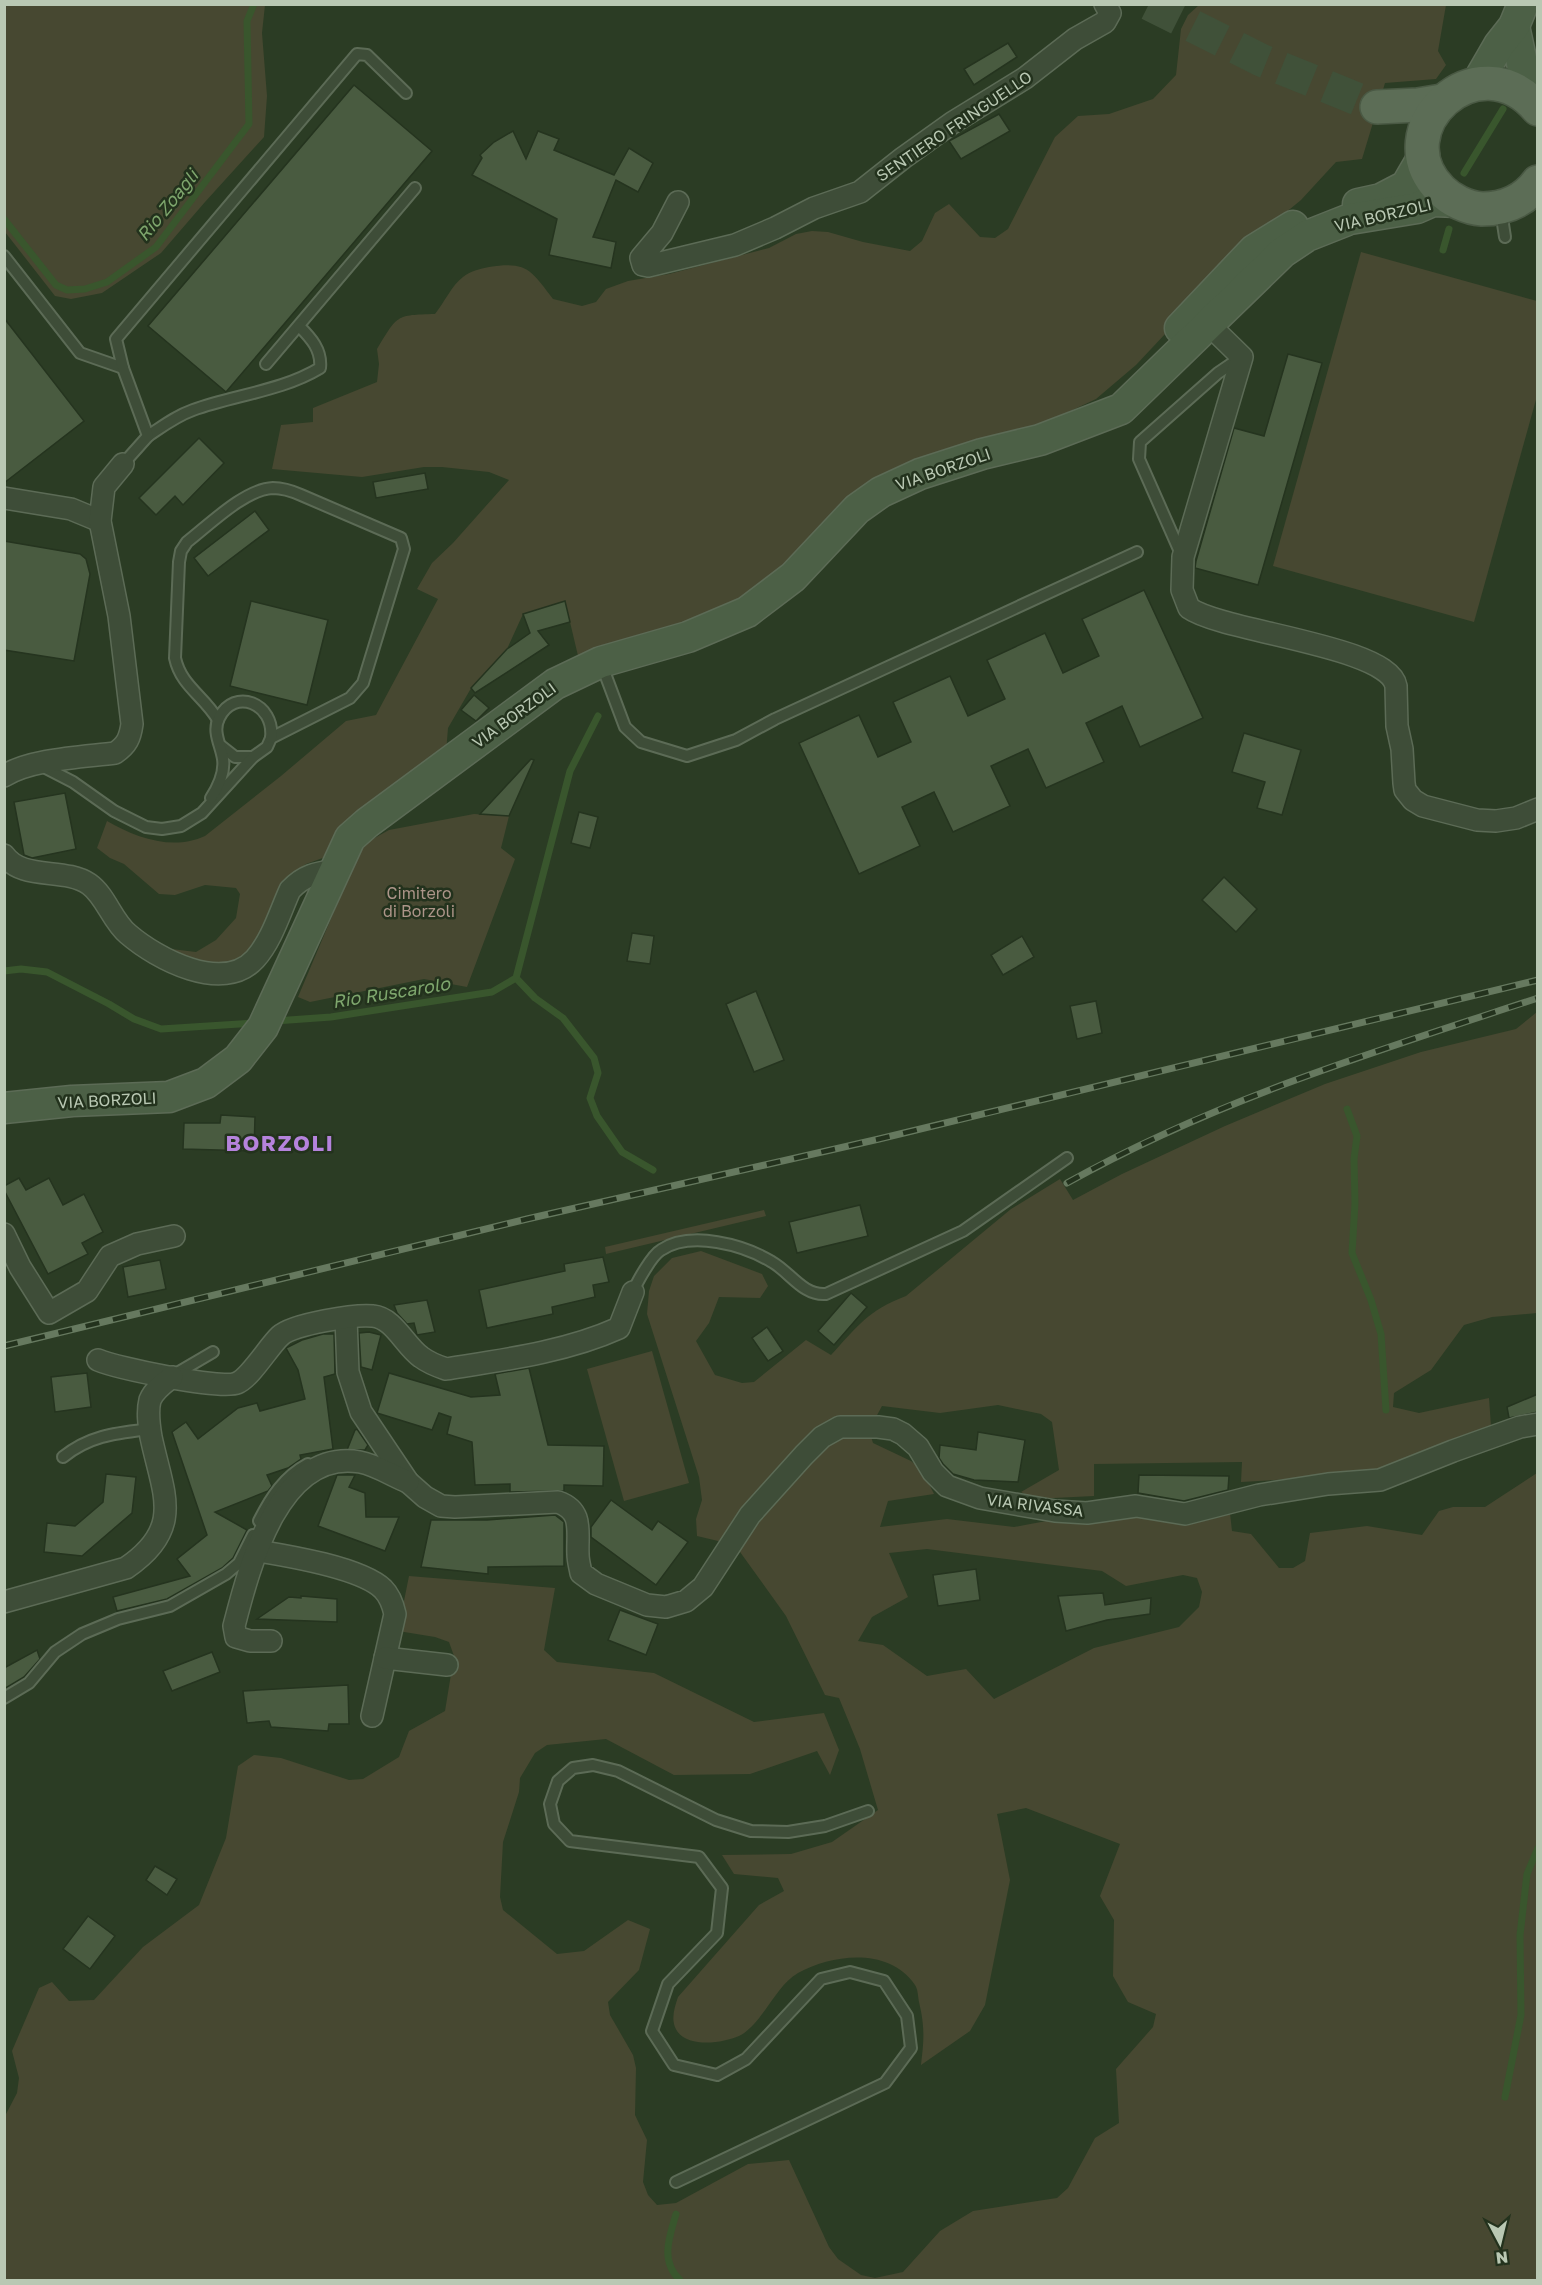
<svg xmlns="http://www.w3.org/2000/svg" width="1542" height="2285" viewBox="0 0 1542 2285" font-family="'Golos Text',sans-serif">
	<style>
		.green { fill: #474831; fill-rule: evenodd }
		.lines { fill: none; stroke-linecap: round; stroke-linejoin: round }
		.stream { stroke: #39562d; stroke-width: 7 }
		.building { fill: #495b40; stroke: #25341f; stroke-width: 1.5 }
		.primary-tunnel { stroke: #405139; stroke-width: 33; stroke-dasharray: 33 16; stroke-linecap: butt }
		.lane-casing { stroke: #5c6b56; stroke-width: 14 }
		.street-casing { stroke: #5c6b56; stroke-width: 24 }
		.secondary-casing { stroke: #5c6b56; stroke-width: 33 }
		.primary-casing { stroke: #4a5944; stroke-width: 36 }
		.lane { stroke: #3e4d38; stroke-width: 10 }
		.street { stroke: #3e4d38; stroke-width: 21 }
		.secondary { stroke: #4c6046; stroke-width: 30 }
		.primary { stroke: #5c6d56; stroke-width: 33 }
		.rail-casing { stroke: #66795f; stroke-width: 7 }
		.rail { stroke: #23321d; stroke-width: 4.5; stroke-dasharray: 14; stroke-linecap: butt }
		.labels { text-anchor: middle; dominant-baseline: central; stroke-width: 5; stroke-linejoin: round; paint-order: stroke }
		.street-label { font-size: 16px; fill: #b9c8b3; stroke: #23321d }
		.park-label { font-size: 16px; fill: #ad9589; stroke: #23321d }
		.water-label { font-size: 18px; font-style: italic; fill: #7ea66d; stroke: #23321d }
		.district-label { font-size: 22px; font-weight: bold; letter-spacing: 1.5px; fill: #b583dc; stroke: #23321d }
	</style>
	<rect width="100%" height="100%" fill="#2b3c24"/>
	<!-- green -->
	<g class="green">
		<path d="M 5,4 L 265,5 L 262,33 L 267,96 L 264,137 L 205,202 L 161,253 L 102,293 L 71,299 L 55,296 L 5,232 Z"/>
		<path d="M 1199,5 L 1446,5 L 1438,51 L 1446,65 L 1436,79 L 1385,83 L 1362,159 L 1336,162 L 1301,200 L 1256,237 L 1136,365 L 1096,399 L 1045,423 L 932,455 L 872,479 L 834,510 L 777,577 L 708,619 L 579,660 L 565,601 L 523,614 L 507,649 L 470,690 L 448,728 L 446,753 L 331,855 L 306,864 L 294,873 L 258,943 L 243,960 L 224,966 L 196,962 L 163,948 L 196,952 L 216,940 L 236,918 L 240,894 L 236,888 L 205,885 L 175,895 L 159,894 L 124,864 L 110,858 L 97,848 L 107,821 C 136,838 173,851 205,836 L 281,776 L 346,721 L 376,715 L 438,599 L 417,589 L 432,563 L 453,543 L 509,480 L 489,472 L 442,467 L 424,467 L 362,477 L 272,469 L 281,425 L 313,422 L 313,408 L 377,382 L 379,364 L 377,349 C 398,315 395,315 435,314 C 444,303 452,285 463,277 C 470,271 480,269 489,267 C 527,261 531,270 553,299 L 582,306 L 596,302 L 606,289 L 628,281 L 669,274 L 769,248 L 796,234 L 812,231 L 828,232 L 863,242 L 910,251 L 922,241 L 935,213 L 949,204 L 980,237 L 995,238 L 1008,229 L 1055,137 L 1078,116 L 1109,114 L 1153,99 L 1176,75 L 1181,29 L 1188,15 Z"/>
		<path d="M 1361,252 L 1537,301 L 1537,396 L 1474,622 L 1273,566 Z"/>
		<path d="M 474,814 L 509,816 L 501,848 L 515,859 L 467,987 L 424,979 L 310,1002 L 298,997 L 362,845 L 389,830 Z"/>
		<path d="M 1537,1012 L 1537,1313 L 1492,1317 L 1464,1325 L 1431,1370 L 1394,1393 L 1393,1407 L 1419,1413 L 1489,1398 L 1491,1426 L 1393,1469 L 1341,1476 L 1241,1482 L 1242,1462 L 1094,1464 L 1094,1496 L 1034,1499 L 1021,1492 L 1059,1470 L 1052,1422 L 1041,1414 L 998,1405 L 940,1413 L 882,1406 L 869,1430 L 873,1443 L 911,1461 L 922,1470 L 934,1494 L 888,1501 L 880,1527 L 947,1519 L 1014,1527 L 1052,1520 L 1120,1515 L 1230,1513 L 1232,1531 L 1251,1534 L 1279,1568 L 1293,1568 L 1305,1561 L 1310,1533 L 1367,1526 L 1422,1535 L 1439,1511 L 1453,1507 L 1485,1507 L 1537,1473 L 1537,2280 L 5,2280 L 5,2116 L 17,2093 L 19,2078 L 12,2051 L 39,1988 L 52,1982 L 69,2001 L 94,2000 L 143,1947 L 199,1905 L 226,1838 L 238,1766 L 254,1755 L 281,1758 L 349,1780 L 363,1779 L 399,1757 L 409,1731 L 445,1711 L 454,1656 L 449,1642 L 435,1637 L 398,1631 L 409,1576 L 555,1588 L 544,1650 L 557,1662 L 654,1673 L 754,1722 L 824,1713 L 839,1750 L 830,1775 L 817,1751 L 750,1774 L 674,1775 L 606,1739 L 547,1745 L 535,1753 L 520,1778 L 519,1792 L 503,1842 L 500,1897 L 503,1910 L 557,1954 L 584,1951 L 628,1920 L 650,1929 L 639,1970 L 608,2002 L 610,2015 L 633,2055 L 636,2068 L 635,2115 L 647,2140 L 643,2182 L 648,2195 L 657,2205 L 676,2203 L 748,2164 L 789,2160 L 829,2247 L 838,2259 L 861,2275 L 875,2278 L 903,2272 L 940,2231 L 973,2211 L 1057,2198 L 1068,2188 L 1095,2138 L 1119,2123 L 1116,2069 L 1153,2027 L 1156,2014 L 1128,2002 L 1113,1976 L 1114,1920 L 1100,1896 L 1120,1844 L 1026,1808 L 997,1814 L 1010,1880 L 985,2005 L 970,2031 L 921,2065 C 924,2040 925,2027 919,2002 C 918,1997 918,1989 915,1985 C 889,1947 833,1954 798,1973 C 775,1986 762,2025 739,2036 C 721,2044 680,2049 674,2024 C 672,2015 675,2006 678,1997 L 759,1905 L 784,1891 L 778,1878 L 734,1874 L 722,1855 L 791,1854 L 832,1842 L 878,1810 L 860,1749 L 839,1698 L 825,1695 L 786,1616 L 735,1545 L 697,1536 L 696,1519 L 702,1500 L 699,1477 L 647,1314 L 649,1291 L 654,1276 L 672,1258 L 701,1251 L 762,1274 L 768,1286 L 760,1298 L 719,1297 L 709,1323 L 696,1341 L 715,1375 L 742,1383 L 754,1382 L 806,1340 L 831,1355 C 857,1327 868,1310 906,1296 L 1011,1209 L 1060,1179 L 1073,1200 L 1122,1174 L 1225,1126 L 1325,1084 L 1421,1052 L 1516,1029 ZM 927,1549 L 1102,1571 L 1126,1586 L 1183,1575 L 1197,1578 L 1202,1592 L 1199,1607 L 1179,1627 L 1094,1648 L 994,1699 L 966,1669 L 927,1676 L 883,1645 L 858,1641 L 872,1617 L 908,1597 L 889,1553 Z"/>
		<path d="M 764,1210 L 766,1216 L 606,1254 L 605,1247 Z"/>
		<path d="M 652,1351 L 689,1483 L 624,1501 L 587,1369 Z"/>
	</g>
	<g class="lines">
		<!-- stream -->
		<g class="stream">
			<path d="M 1464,173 L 1503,109"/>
			<path d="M 4,219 L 56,285 L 67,290 L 85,289 L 107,282 L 156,247 L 249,124 L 247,21 L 254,4"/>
			<path d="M 1443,250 L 1449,229"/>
			<path d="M 4,971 L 21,969 L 47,972 L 109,1004 L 134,1019 L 161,1029 L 255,1023"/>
			<path d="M 516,978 L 535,998 L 563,1018 L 594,1058 L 598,1073 L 590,1098 L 597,1116 L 622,1152 L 653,1170"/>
			<path d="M 275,1021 L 331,1017 L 492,992 L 516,978 L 570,771 L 598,716"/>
			<path d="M 1347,1109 L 1357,1136 L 1354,1159 L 1355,1203 L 1352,1253 L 1371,1300 L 1381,1334 L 1386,1410"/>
			<path d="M 1505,2097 L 1521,2015 L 1520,1935 L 1527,1874 L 1538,1848"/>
			<path d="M 676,2214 C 669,2238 660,2261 680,2280"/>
		</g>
	</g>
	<!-- building -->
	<g class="building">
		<path d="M 1008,43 L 1017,57 L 974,85 L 964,69 Z"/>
		<path d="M 354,85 L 432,151 L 226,392 L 148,326 Z"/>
		<path d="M 999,114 L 1010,131 L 961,159 L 949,141 Z"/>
		<path d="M 513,131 L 526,159 L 538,131 L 559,139 L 554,150 L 614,175 L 629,148 L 653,163 L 638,192 L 616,180 L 593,237 L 616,242 L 611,268 L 549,255 L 557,219 L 472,175 L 482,158 L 480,155 L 494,142 Z"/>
		<path d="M 4,318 L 84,421 L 4,483 Z"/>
		<path d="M 1288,354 L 1322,363 L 1258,585 L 1195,568 L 1196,561 L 1234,428 L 1264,436 Z"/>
		<path d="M 199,438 L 224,463 L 183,505 L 175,496 L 156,515 L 139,498 Z"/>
		<path d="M 425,473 L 428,489 L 376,498 L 373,482 Z"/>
		<path d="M 255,511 L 269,530 L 208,576 L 194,558 Z"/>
		<path d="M 4,541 L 80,554 L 86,559 L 90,574 L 74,661 L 4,650 Z"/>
		<path d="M 1144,590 L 1203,718 L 1140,747 L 1122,706 L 1086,723 L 1104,762 L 1046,788 L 1028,749 L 991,766 L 1010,806 L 953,832 L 934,792 L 902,807 L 920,846 L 859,874 L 799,743 L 859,715 L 878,757 L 911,742 L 893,702 L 950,676 L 968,716 L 1005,699 L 987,660 L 1045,633 L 1063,673 L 1099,656 L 1082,619 Z"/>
		<path d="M 251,601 L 328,620 L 307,705 L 230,686 Z"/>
		<path d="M 565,601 L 570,622 L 538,631 L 549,645 L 475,693 L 471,688 L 507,649 L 530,633 L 523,614 Z"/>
		<path d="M 474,695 L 489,708 L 476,721 L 461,710 Z"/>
		<path d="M 1244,733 L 1301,750 L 1282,815 L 1257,808 L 1265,782 L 1232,772 Z"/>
		<path d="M 531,759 L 534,760 L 509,816 L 480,814 Z"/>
		<path d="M 65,793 L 76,849 L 32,858 L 24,855 L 14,802 Z"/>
		<path d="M 579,812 L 598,817 L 590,848 L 571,843 Z"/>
		<path d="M 1224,877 L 1257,909 L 1236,932 L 1202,900 Z"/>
		<path d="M 632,933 L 654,936 L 650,964 L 627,961 Z"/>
		<path d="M 1022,936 L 1034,957 L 1003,975 L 991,955 Z"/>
		<path d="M 756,991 L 784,1060 L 754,1072 L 726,1004 Z"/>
		<path d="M 1096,1001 L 1102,1033 L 1077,1039 L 1070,1006 Z"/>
		<path d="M 221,1115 L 255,1117 L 254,1151 L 183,1149 L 184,1123 L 220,1123 Z"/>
		<path d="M 19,1178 L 26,1190 L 49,1178 L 63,1205 L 84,1194 L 103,1232 L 82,1243 L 88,1254 L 48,1274 L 4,1190 L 4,1186 Z"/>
		<path d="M 860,1205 L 868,1236 L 797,1253 L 789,1222 Z"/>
		<path d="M 603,1257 L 609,1282 L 593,1285 L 595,1297 L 552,1307 L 553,1314 L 487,1328 L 479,1290 L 565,1271 L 564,1264 Z"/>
		<path d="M 160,1260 L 166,1289 L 128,1297 L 123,1267 Z"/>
		<path d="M 851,1293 L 867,1307 L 834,1345 L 818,1331 Z"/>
		<path d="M 427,1300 L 435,1332 L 417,1335 L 414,1323 L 407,1324 L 397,1313 L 394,1305 Z"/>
		<path d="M 767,1327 L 783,1351 L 768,1361 L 752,1338 Z"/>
		<path d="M 369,1332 L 381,1335 L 372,1370 L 361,1367 L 359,1333 Z"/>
		<path d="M 323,1334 L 334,1334 L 335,1374 L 324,1377 L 333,1449 L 300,1455 L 301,1459 L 288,1468 L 267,1475 L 272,1486 L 268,1491 L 215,1512 L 247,1530 L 233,1558 L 222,1568 L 167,1599 L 117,1611 L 113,1597 L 190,1576 L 177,1559 L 207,1535 L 172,1432 L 186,1422 L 198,1439 L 238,1408 L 257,1403 L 260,1411 L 305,1399 L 298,1370 L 286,1348 L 302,1340 Z"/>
		<path d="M 529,1368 L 548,1445 L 604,1446 L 603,1486 L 564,1485 L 564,1491 L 510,1492 L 510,1484 L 475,1485 L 472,1442 L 447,1434 L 451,1417 L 439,1413 L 432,1430 L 377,1413 L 389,1373 L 471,1397 L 500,1395 L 495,1374 Z"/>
		<path d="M 87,1373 L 91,1407 L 55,1412 L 51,1377 Z"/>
		<path d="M 1538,1394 L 1538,1412 L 1509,1418 L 1507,1407 Z"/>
		<path d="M 357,1429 L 368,1445 L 365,1450 L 347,1450 L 355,1430 Z"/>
		<path d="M 978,1432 L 1025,1440 L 1018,1482 L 974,1480 L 953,1474 L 943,1464 L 939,1458 L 940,1445 L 976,1450 Z"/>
		<path d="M 106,1474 L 136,1477 L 132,1513 L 82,1556 L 44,1552 L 47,1523 L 75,1526 L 103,1502 Z"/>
		<path d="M 337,1475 L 355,1475 L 349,1487 L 365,1493 L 366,1517 L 399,1517 L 385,1551 L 318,1526 Z"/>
		<path d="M 1139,1475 L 1229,1476 L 1228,1490 L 1184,1501 L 1138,1493 Z"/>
		<path d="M 611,1500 L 652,1530 L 658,1521 L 688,1542 L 656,1585 L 591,1537 L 591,1527 Z"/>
		<path d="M 555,1515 L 564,1522 L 564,1566 L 488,1567 L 488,1574 L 421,1567 L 431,1520 L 487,1520 Z"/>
		<path d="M 976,1569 L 980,1600 L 938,1606 L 933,1575 Z"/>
		<path d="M 1103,1593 L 1105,1605 L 1151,1598 L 1150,1614 L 1107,1620 L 1066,1631 L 1058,1596 Z"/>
		<path d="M 301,1596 L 337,1599 L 337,1622 L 257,1619 L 289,1597 L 301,1598 Z"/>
		<path d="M 620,1610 L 658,1624 L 646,1655 L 608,1640 Z"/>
		<path d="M 37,1650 L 40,1659 L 24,1677 L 4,1689 L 4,1668 Z"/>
		<path d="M 212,1652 L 220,1672 L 172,1691 L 163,1671 Z"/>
		<path d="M 348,1685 L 349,1724 L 329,1724 L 328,1731 L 271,1727 L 269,1721 L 247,1723 L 243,1691 Z"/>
		<path d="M 155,1866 L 177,1879 L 167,1895 L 146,1880 Z"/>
		<path d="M 88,1916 L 115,1936 L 90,1969 L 63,1949 Z"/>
	</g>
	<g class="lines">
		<!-- primary-tunnel -->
		<path class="primary-tunnel" d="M 1149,4 L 1261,60 L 1377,107"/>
		<defs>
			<g id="lane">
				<path d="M 1501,211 L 1505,237"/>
				<path d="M 4,256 L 80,353 L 123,368"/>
				<path d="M 266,364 L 415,188"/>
				<path d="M 148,436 C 163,426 176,416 193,410 C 234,395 282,391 320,368 C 322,350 311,338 299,326"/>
				<path d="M 123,464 L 148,436 L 123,368 L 116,339 L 357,54 L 367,55 L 406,93"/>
				<path d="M 1181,554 L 1139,459 L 1140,442 L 1218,373 L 1240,358"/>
				<path d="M 601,663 L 625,727 L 641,742 L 687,756 L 736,740 L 775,719 L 1137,552"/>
				<path d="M 221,746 L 235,757 L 253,757"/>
				<path d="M 40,765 L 73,782 L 114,811 L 146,827 L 162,829 L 181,826 L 202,813 L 253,757 L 267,747 L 271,738 L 350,698 L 363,683 L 404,549 L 401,538 L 301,495 C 292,491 283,488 273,488 C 245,489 209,525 187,542 L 181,551 L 179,562 L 175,658 C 181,686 204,696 218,720"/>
				<path d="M 211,798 C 218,787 225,772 223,759 C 221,745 212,732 219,718 C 234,687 275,703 271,738"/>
				<path d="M 633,1292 C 637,1282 652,1255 661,1250 C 691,1230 744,1245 772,1262 C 790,1272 803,1296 826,1294 L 963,1231 L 1067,1158"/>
				<path d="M 172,1376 L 213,1352"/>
				<path d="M 63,1457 C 90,1435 117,1433 150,1429"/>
				<path d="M 259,1521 C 271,1497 284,1477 308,1464"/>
				<path d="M 4,1698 L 29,1683 L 55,1652 L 82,1634 L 118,1619 L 170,1606 L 226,1574 L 239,1563 L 253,1535"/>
				<path d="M 676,2182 L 885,2083 L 911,2048 L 907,2016 L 884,1981 L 850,1972 L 821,1979 L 746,2059 L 717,2075 L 674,2065 L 652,2031 L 668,1984 L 717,1933 L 722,1888 L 699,1857 L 570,1841 L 554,1824 L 550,1804 L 558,1781 L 573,1768 L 593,1765 L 618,1771 L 716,1820 L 751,1831 L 788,1832 L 825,1826 L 868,1811"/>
			</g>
			<g id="street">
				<path d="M 678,202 L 662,233 L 641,258 L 643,265 L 648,266 L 735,245 L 775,228 L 814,208 L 860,192 L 903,158 L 952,123 L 1025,78 L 1075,39 L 1105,22 L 1110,13 L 1105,4"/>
				<path d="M 1198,314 L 1242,357 L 1183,557 L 1182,590 L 1189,608 C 1223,632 1389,646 1396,686 L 1397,726 L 1402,749 L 1404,783 L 1405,790 L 1413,800 L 1423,806 L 1477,820 L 1496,821 L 1516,818 L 1538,809"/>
				<path d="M 4,498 L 71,509 L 100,521"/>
				<path d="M 4,776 C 30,759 84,757 115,753 C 127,745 130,738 132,724 L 119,616 L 100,521 L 104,487 L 123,464"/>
				<path d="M 4,855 C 22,881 64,867 89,884 C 106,896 112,921 128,934 C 157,959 223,994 255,959 C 272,940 280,912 290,890 C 304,875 316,873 336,870"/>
				<path d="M 4,1234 L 20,1267 L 49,1313 L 87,1291 L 110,1256 L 137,1244 L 174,1236"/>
				<path d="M 346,1318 L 348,1372 L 361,1412 L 408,1482 L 425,1497 L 441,1506 L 455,1507 L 558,1502 C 584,1511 577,1532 578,1554 C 578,1561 580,1567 581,1573 L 596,1584 L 647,1605 L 666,1607 L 686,1601 L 703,1587 L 750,1515 L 804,1455 L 822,1437 L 840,1427 L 878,1427 L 893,1429 L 903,1434 L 918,1447 L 933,1472 L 947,1486 L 980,1498 L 1055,1511 L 1087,1513 L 1136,1506 L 1185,1514 L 1259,1495 L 1328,1484 L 1380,1480 L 1453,1451 L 1520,1427 L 1538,1424"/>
				<path d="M 98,1360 C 117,1368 221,1390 237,1383 C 250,1378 269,1346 280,1336 C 293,1324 356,1314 373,1316 C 394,1318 405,1346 421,1357 C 429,1363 437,1366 446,1369 C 503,1360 566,1352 619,1328 L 633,1292"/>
				<path d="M 258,1551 C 289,1556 361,1568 383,1589 C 390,1596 393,1605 395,1614 L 372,1716"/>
				<path d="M 4,1602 L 126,1568 C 185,1528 163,1494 151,1437 C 149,1425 147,1412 150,1400 C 154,1390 164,1383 172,1377"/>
				<path d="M 271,1641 L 250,1641 L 236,1637 L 234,1626 C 249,1568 279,1448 360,1462 C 376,1465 393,1476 408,1482"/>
				<path d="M 385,1658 L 447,1665"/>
			</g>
			<g id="secondary">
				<path d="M 1514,26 L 1530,100"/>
				<path d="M 1477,83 L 1499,45 L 1514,26 L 1523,4"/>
				<path d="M 1358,204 L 1381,199 L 1406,186 L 1424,155"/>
				<path d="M 1180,328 L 1254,250 L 1293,226"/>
				<path d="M 4,1108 L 72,1101 L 169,1097 L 206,1083 L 238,1059 L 263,1027 L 350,838 L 367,823 L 555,684 L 601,662 L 688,637 L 747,612 L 793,577 L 857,509 L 881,492 L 920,474 L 982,454 L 1040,440 L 1121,409 L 1283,252 L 1307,236 L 1350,219 L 1417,208 L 1433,201 L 1458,202"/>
			</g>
			<g id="primary">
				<path d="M 1377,107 L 1418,105 L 1442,101"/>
				<path d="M 1538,109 C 1478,38 1381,130 1441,190 C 1451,200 1467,208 1482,209 C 1504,209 1524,201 1538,182"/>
			</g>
		</defs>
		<!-- lane casing -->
		<use href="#lane" class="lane-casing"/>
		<!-- street casing -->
		<use href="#street" class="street-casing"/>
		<!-- secondary casing -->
		<use href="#secondary" class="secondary-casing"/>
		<!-- primary casing -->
		<use href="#primary" class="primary-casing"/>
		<!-- lane -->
		<use href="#lane" class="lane"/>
		<!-- street -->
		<use href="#street" class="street"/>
		<!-- secondary -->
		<use href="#secondary" class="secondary"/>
		<!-- primary -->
		<use href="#primary" class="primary"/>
		<defs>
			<g id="rail">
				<path d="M 1067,1183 C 1215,1100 1377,1051 1538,998"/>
				<path d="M 4,1346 L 527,1219 L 879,1139 L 1538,980"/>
			</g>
		</defs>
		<!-- rail casing -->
		<use href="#rail" class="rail-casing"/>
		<!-- rail -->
		<use href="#rail" class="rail"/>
	</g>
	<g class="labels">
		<!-- street labels -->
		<g class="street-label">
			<text transform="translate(954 126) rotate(-34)">SENTIERO FRINGUELLO</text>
			<text transform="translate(1383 215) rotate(-13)">VIA BORZOLI</text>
			<text transform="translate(943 469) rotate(-19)">VIA BORZOLI</text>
			<text transform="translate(514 715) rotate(-36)">VIA BORZOLI</text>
			<text transform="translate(107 1100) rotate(-3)">VIA BORZOLI</text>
			<text transform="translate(1035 1505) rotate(7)">VIA RIVASSA</text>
		</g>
		<!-- park labels -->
		<g class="park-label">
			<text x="419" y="893">Cimitero<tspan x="419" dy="18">di Borzoli</tspan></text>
		</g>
		<!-- water labels -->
		<g class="water-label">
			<text transform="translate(167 205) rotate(-51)">Rio Zoagli</text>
			<text transform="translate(391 992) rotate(-9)">Rio Ruscarolo</text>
		</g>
		<!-- district labels -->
		<g class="district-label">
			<text x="280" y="1142">BORZOLI</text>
		</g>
	</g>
	<!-- border -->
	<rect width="1542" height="2285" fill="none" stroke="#b9c8b3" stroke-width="12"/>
	<!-- north arrow -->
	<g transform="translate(1500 2243) rotate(173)" stroke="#23321d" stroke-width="4.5" paint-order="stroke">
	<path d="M0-4.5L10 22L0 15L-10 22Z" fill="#b9c8b3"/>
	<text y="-9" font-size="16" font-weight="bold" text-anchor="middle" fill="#b9c8b3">N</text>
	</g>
</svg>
